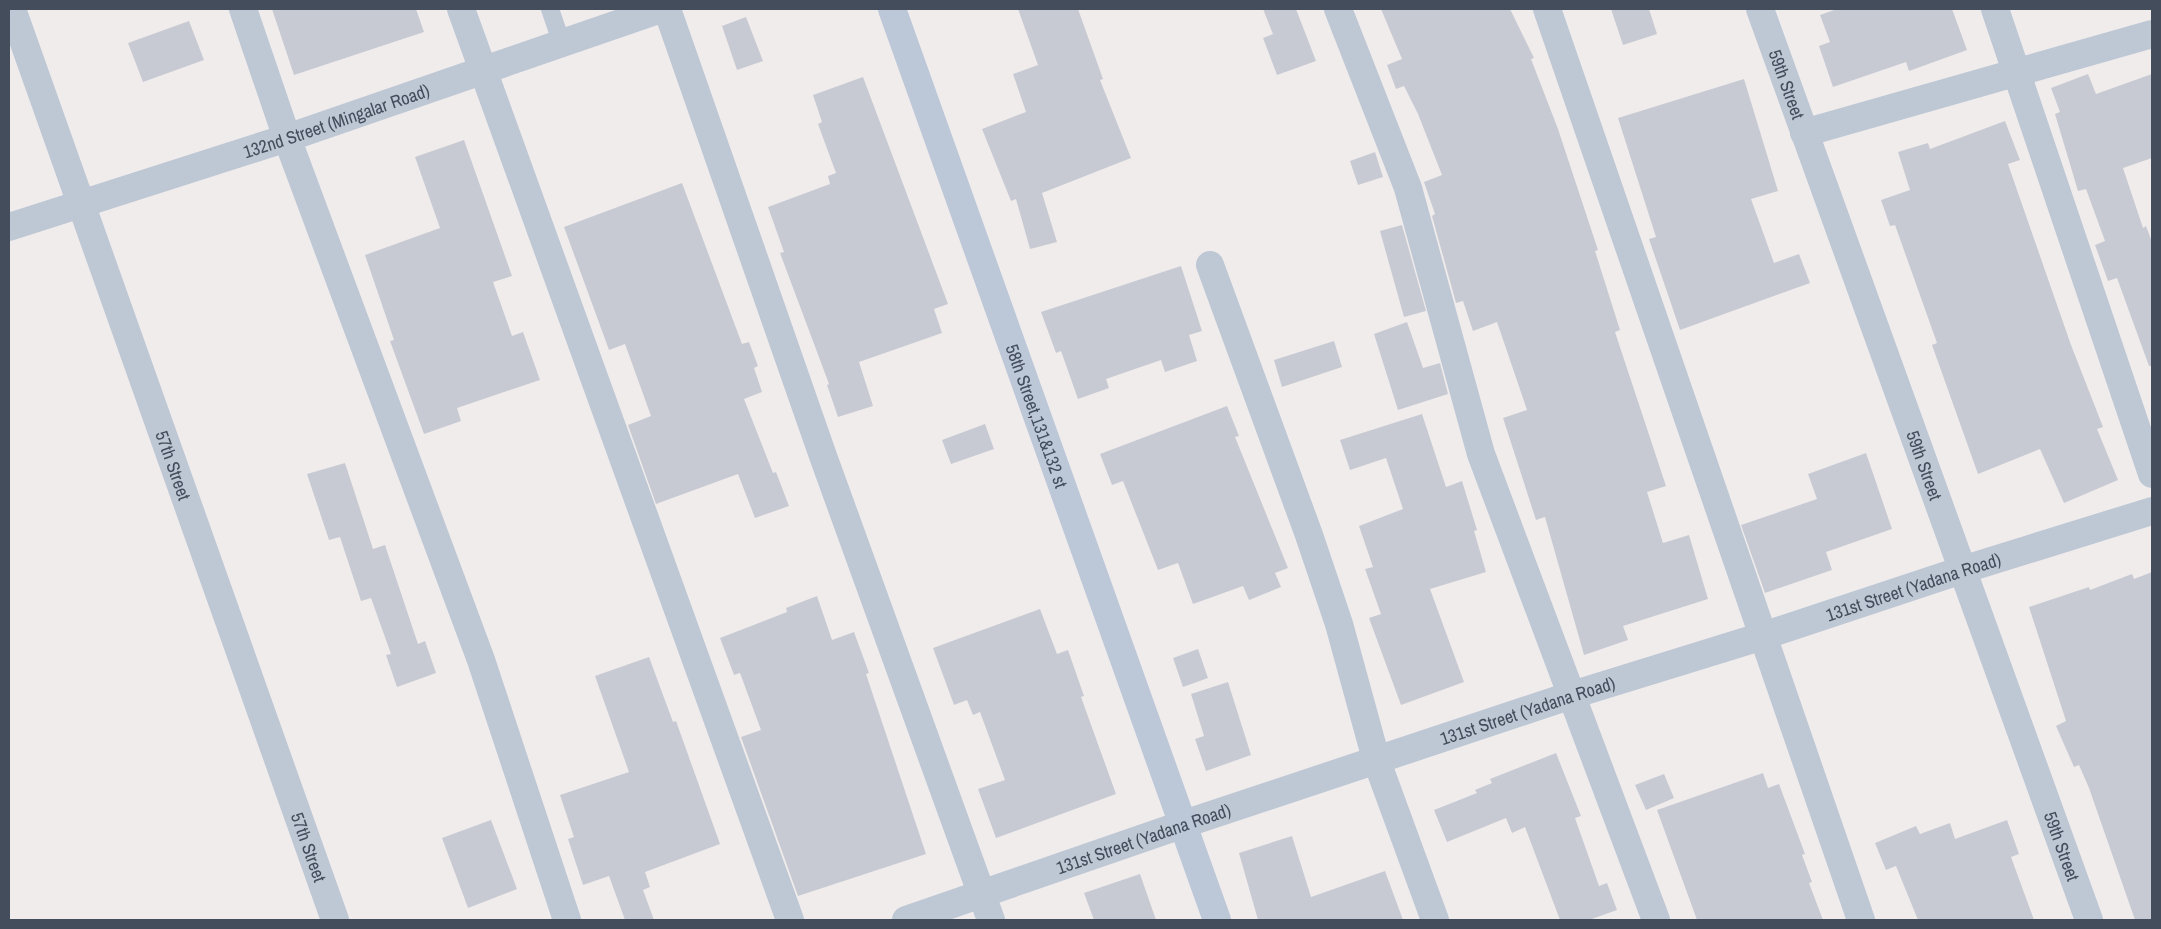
<svg xmlns="http://www.w3.org/2000/svg" width="2161" height="929" viewBox="0 0 2161 929" font-family="'Archivo Narrow',sans-serif">
	<style>
		.building { fill: #c8cad3 }
		.lines { fill: none; stroke-linecap: round; stroke-linejoin: round }
		.service { stroke: #bec7d4; stroke-width: 18 }
		.minor { stroke: #bec7d4; stroke-width: 28 }
		.tertiary { stroke: #bec7d4; stroke-width: 28 }
		.secondary { stroke: #bcc7d8; stroke-width: 28 }
		.labels { text-anchor: middle; dominant-baseline: central; stroke-width: 5; stroke-linejoin: round; paint-order: stroke }
		.street-label { font-size: 18px; fill: #434d5c; stroke: #fff }
	</style>
	<rect width="100%" height="100%" fill="#f0ecec"/>
	<!-- building -->
	<g class="building">
		<path d="M 272,9 L 416,9 L 424,32 L 294,75 Z"/>
		<path d="M 1018,9 L 1078,9 L 1103,79 L 1100,80 L 1131,158 L 1042,193 L 1057,242 L 1030,249 L 1016,199 L 1011,201 L 982,129 L 1026,112 L 1013,74 L 1038,65 Z"/>
		<path d="M 1263,9 L 1296,9 L 1316,61 L 1277,75 L 1263,38 L 1273,34 Z"/>
		<path d="M 1381,9 L 1510,9 L 1534,58 L 1531,59 L 1558,129 L 1598,250 L 1595,251 L 1620,330 L 1615,332 L 1666,486 L 1647,492 L 1663,543 L 1689,535 L 1708,599 L 1623,626 L 1628,640 L 1584,655 L 1545,517 L 1536,520 L 1503,418 L 1527,410 L 1497,322 L 1473,331 L 1463,301 L 1456,303 L 1432,216 L 1435,214 L 1424,182 L 1442,175 L 1418,114 L 1404,86 L 1396,89 L 1387,65 L 1402,59 Z"/>
		<path d="M 1611,9 L 1649,9 L 1657,34 L 1623,45 Z"/>
		<path d="M 1837,9 L 1952,9 L 1967,50 L 1909,71 L 1906,62 L 1833,87 L 1819,46 L 1830,42 L 1820,15 Z"/>
		<path d="M 746,17 L 763,61 L 737,70 L 722,26 Z"/>
		<path d="M 189,21 L 204,60 L 143,82 L 128,43 Z"/>
		<path d="M 2088,74 L 2096,94 L 2152,74 L 2152,158 L 2123,168 L 2143,228 L 2146,226 L 2152,242 L 2152,366 L 2149,366 L 2117,278 L 2108,281 L 2095,245 L 2105,241 L 2086,189 L 2078,191 L 2055,114 L 2060,112 L 2051,88 Z"/>
		<path d="M 863,77 L 948,304 L 934,309 L 942,333 L 859,362 L 873,406 L 838,417 L 827,385 L 829,384 L 780,253 L 784,252 L 768,207 L 830,184 L 828,176 L 836,173 L 818,124 L 822,122 L 813,95 Z"/>
		<path d="M 1744,79 L 1778,191 L 1751,199 L 1774,263 L 1799,254 L 1810,283 L 1680,330 L 1649,239 L 1656,237 L 1618,118 Z"/>
		<path d="M 2005,121 L 2020,160 L 2008,164 L 2071,345 L 2103,427 L 2097,429 L 2118,480 L 2064,503 L 2040,449 L 1978,474 L 1932,345 L 1937,343 L 1895,225 L 1890,226 L 1881,200 L 1910,190 L 1898,152 L 1928,143 L 1930,149 Z"/>
		<path d="M 464,140 L 512,276 L 493,282 L 512,336 L 523,332 L 540,380 L 457,408 L 461,421 L 424,434 L 390,341 L 394,340 L 365,255 L 440,228 L 415,157 Z"/>
		<path d="M 1375,152 L 1383,177 L 1358,185 L 1350,161 Z"/>
		<path d="M 682,183 L 742,344 L 749,342 L 758,366 L 754,368 L 762,392 L 744,399 L 773,473 L 776,472 L 789,506 L 755,518 L 738,474 L 656,504 L 628,425 L 651,416 L 625,344 L 609,350 L 564,227 Z"/>
		<path d="M 1402,225 L 1426,311 L 1404,317 L 1380,231 Z"/>
		<path d="M 1181,266 L 1202,331 L 1189,335 L 1197,361 L 1165,372 L 1161,360 L 1106,379 L 1109,388 L 1078,399 L 1061,351 L 1056,353 L 1041,312 Z"/>
		<path d="M 1407,322 L 1423,368 L 1440,363 L 1448,394 L 1398,410 L 1374,334 Z"/>
		<path d="M 1334,341 L 1342,367 L 1282,387 L 1274,360 Z"/>
		<path d="M 1227,406 L 1239,436 L 1235,437 L 1288,568 L 1275,573 L 1281,587 L 1249,600 L 1243,586 L 1193,604 L 1178,563 L 1158,570 L 1123,481 L 1112,485 L 1100,454 Z"/>
		<path d="M 1422,414 L 1446,487 L 1462,481 L 1477,530 L 1474,531 L 1486,572 L 1430,589 L 1464,682 L 1401,705 L 1369,618 L 1381,614 L 1365,569 L 1373,567 L 1359,526 L 1403,509 L 1386,458 L 1350,470 L 1340,440 Z"/>
		<path d="M 985,424 L 994,449 L 951,464 L 942,440 Z"/>
		<path d="M 1866,453 L 1892,529 L 1826,552 L 1832,570 L 1765,593 L 1741,525 L 1817,499 L 1808,474 Z"/>
		<path d="M 345,463 L 373,549 L 385,545 L 418,644 L 425,641 L 436,673 L 397,687 L 386,655 L 391,654 L 371,598 L 361,601 L 340,537 L 329,540 L 307,474 Z"/>
		<path d="M 2152,572 L 2152,920 L 2135,920 L 2089,788 L 2079,765 L 2074,767 L 2056,726 L 2066,721 L 2029,607 L 2089,587 L 2090,590 L 2132,574 L 2134,579 Z"/>
		<path d="M 817,596 L 832,640 L 854,632 L 869,673 L 866,674 L 926,854 L 798,896 L 741,737 L 761,730 L 740,673 L 734,675 L 720,638 L 787,612 L 786,608 Z"/>
		<path d="M 1040,609 L 1057,654 L 1068,650 L 1084,696 L 1081,697 L 1116,794 L 996,838 L 978,789 L 1005,780 L 980,712 L 973,715 L 967,700 L 954,705 L 933,648 Z"/>
		<path d="M 1198,649 L 1208,678 L 1183,687 L 1173,658 Z"/>
		<path d="M 649,657 L 673,722 L 676,721 L 720,844 L 645,872 L 650,887 L 643,890 L 654,920 L 625,920 L 609,876 L 583,885 L 568,839 L 574,837 L 560,795 L 629,772 L 595,676 Z"/>
		<path d="M 1228,682 L 1251,755 L 1206,771 L 1195,739 L 1204,736 L 1191,694 Z"/>
		<path d="M 1556,753 L 1581,816 L 1575,818 L 1599,886 L 1607,883 L 1617,910 L 1589,920 L 1560,920 L 1525,827 L 1512,833 L 1506,818 L 1447,842 L 1434,810 L 1477,793 L 1475,790 L 1492,783 L 1490,779 Z"/>
		<path d="M 1763,773 L 1768,788 L 1779,784 L 1805,854 L 1802,855 L 1812,882 L 1809,883 L 1823,920 L 1697,920 L 1657,810 Z"/>
		<path d="M 1664,774 L 1674,798 L 1646,810 L 1635,785 Z"/>
		<path d="M 491,820 L 517,889 L 468,908 L 442,838 Z"/>
		<path d="M 2007,820 L 2019,854 L 2011,857 L 2034,920 L 1918,920 L 1896,866 L 1886,870 L 1875,843 L 1916,826 L 1920,834 L 1950,823 L 1955,839 Z"/>
		<path d="M 1292,836 L 1311,897 L 1385,871 L 1403,920 L 1258,920 L 1239,853 Z"/>
		<path d="M 1140,874 L 1156,920 L 1094,920 L 1084,893 Z"/>
	</g>
	<g class="lines">
		<!-- service -->
		<path class="service" d="M 550,9 L 562,44"/>
		<!-- minor -->
		<g class="minor">
			<path id="s1" d="M 12,9 L 335,920"/>
			<path d="M 243,9 L 287,138 L 481,660 L 567,920"/>
			<path d="M 461,9 L 790,920"/>
			<path d="M 667,9 L 823,456 L 991,920"/>
			<path d="M 1338,9 L 1408,188 L 1481,454 L 1656,920"/>
			<path d="M 1547,9 L 1861,920"/>
			<path id="s2" d="M 1760,9 L 2089,920"/>
			<path d="M 1995,9 L 2152,474"/>
			<path d="M 1804,133 L 2152,34"/>
			<path id="s3" d="M 9,227 L 287,138 L 661,9"/>
			<path d="M 1210,265 L 1309,535 L 1339,624 L 1376,759 L 1435,920"/>
		</g>
		<!-- tertiary -->
		<path class="tertiary" id="s4" d="M 906,920 L 1184,824 L 1572,695 L 1763,636 L 1962,570 L 2152,511"/>
		<!-- secondary -->
		<path class="secondary" id="s5" d="M 892,9 L 1217,920"/>
	</g>
	<g class="labels">
		<!-- street labels -->
		<g class="street-label">
			<text stroke="none"><textPath href="#s2" startOffset="80">59th Street</textPath></text>
			<text stroke="none"><textPath href="#s3" startOffset="344">132nd Street (Mingalar Road)</textPath></text>
			<text stroke="none"><textPath href="#s5" startOffset="432">58th Street,131&amp;132 st</textPath></text>
			<text stroke="none"><textPath href="#s1" startOffset="484">57th Street</textPath></text>
			<text stroke="none"><textPath href="#s2" startOffset="485">59th Street</textPath></text>
			<text stroke="none"><textPath href="#s4" startOffset="1061">131st Street (Yadana Road)</textPath></text>
			<text stroke="none"><textPath href="#s4" startOffset="656">131st Street (Yadana Road)</textPath></text>
			<text stroke="none"><textPath href="#s4" startOffset="251">131st Street (Yadana Road)</textPath></text>
			<text stroke="none"><textPath href="#s1" startOffset="889">57th Street</textPath></text>
			<text stroke="none"><textPath href="#s2" startOffset="890">59th Street</textPath></text>
		</g>
	</g>
	<!-- border -->
	<rect width="2161" height="929" fill="none" stroke="#434d5c" stroke-width="20"/>
</svg>
